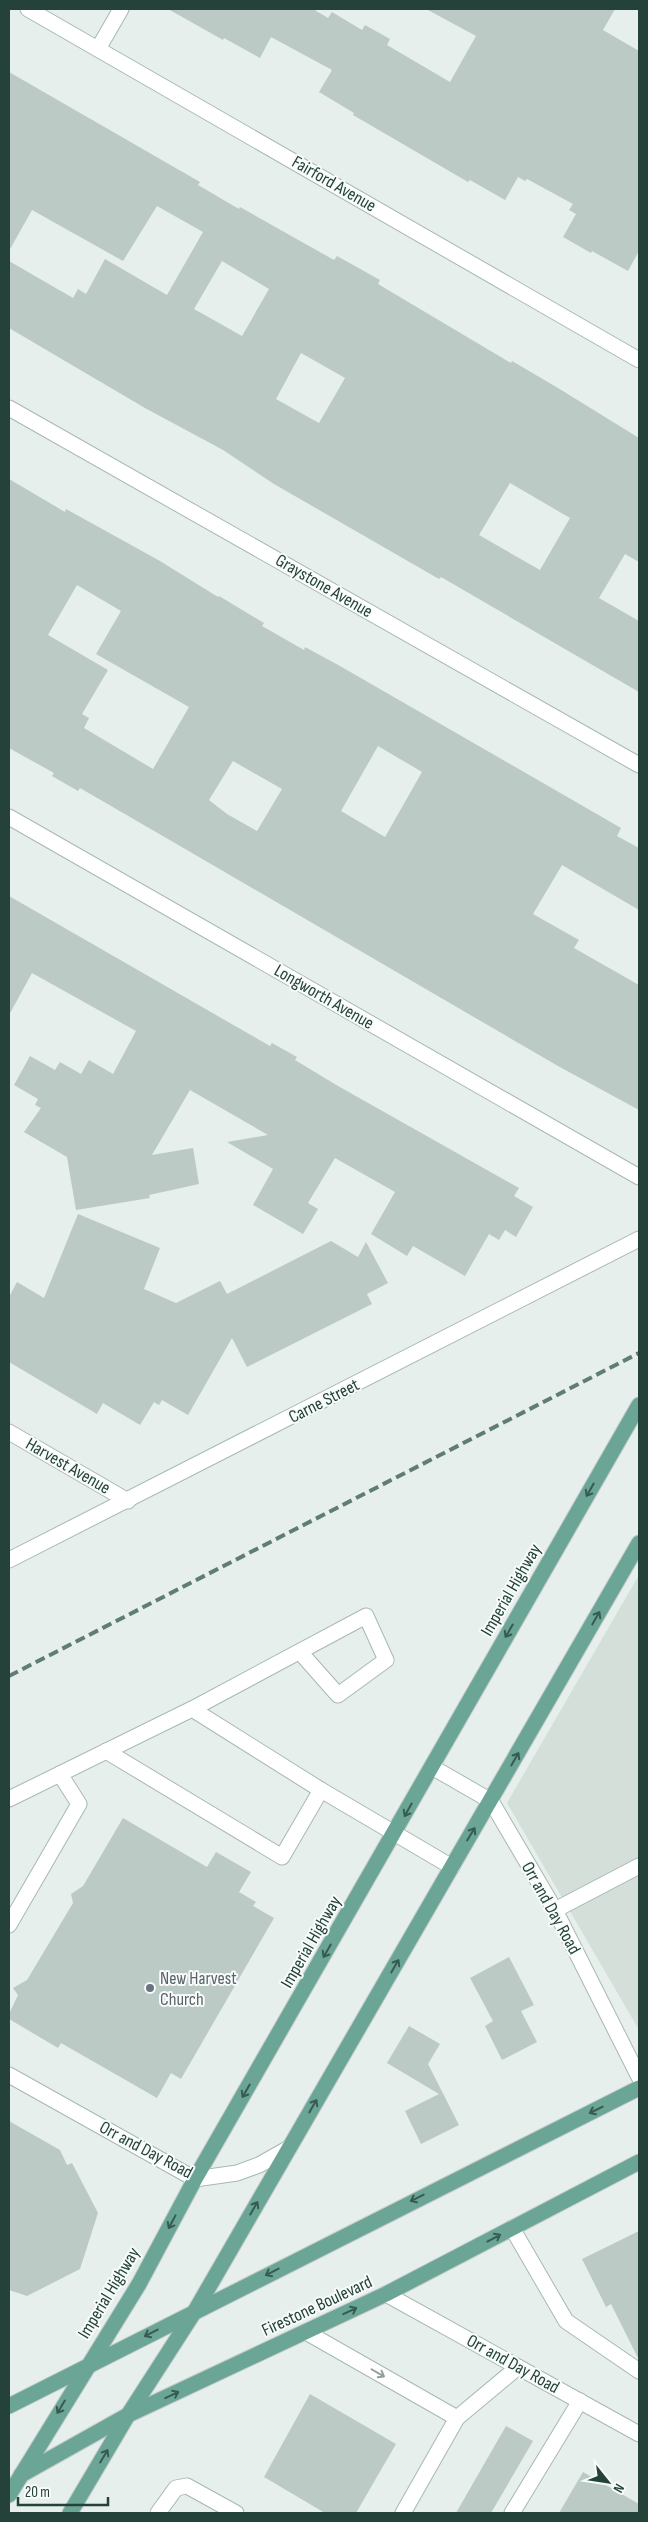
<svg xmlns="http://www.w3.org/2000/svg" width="648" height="2522" viewBox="0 0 648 2522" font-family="'Sofia Sans Condensed',sans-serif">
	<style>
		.built { fill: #d4dfda }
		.building { fill: #bbcac4; fill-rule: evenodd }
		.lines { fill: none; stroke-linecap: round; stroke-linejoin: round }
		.service-casing { stroke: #a8b8b2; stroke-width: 17 }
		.minor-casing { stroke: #a8b8b2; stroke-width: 17 }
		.tertiary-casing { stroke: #a8b8b2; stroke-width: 17 }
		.primary-casing { stroke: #c2cac8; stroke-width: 17 }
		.service { stroke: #fff; stroke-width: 15 }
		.minor { stroke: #fff; stroke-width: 15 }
		.tertiary { stroke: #fff; stroke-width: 15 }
		.primary { stroke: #6aa596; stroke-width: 15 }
		.rail { stroke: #5f7d75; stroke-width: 4; stroke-dasharray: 10 5; stroke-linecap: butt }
		.oneway { stroke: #365b51 }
		.oneway2 { stroke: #92a09c }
		.worship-dot { fill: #6b7280; stroke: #f7fbf9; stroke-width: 2 }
		.labels { text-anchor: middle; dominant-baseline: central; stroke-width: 4; stroke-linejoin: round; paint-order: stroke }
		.street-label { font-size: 18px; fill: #24423a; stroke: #f7fbf9 }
		.worship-label { font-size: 18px; fill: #5b616d; stroke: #f7fbf9; text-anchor: start }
	</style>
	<rect width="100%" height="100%" fill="#e6efeb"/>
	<!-- built -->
	<path class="built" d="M 639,1575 L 639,2030 L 507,1803 Z"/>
	<!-- building -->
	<g class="building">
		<path d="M 168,9 L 313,9 L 328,18 L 332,12 L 362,30 L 365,25 L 390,39 L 387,45 L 450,82 L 476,36 L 426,9 L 615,9 L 603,30 L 639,51 L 639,251 L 628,271 L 592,251 L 591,253 L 563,237 L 576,214 L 569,210 L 573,204 L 527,179 L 525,181 L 518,177 L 505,200 L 470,180 L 468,182 L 353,115 L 354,113 L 319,92 L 332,70 L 271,37 L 260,58 L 224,38 L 223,40 Z"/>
		<path d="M 9,72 L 200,182 L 198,185 L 239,209 L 240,207 L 334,260 L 337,256 L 380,280 L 378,284 L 511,363 L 512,361 L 558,388 L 639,438 L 639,562 L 625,554 L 599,598 L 639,621 L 639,692 L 441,577 L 439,579 L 274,484 L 223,450 L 145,408 L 9,328 L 9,261 L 73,298 L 78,289 L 86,294 L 105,259 L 167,295 L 203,232 L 157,206 L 123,261 L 32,210 L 9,251 ZM 222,261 L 269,289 L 242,336 L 194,309 ZM 301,353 L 345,378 L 319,423 L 276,399 ZM 510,483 L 570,518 L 540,570 L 479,535 Z"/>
		<path d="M 9,479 L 65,512 L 66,509 L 160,561 L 218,597 L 219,596 L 264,623 L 262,626 L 304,650 L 305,647 L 340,666 L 621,828 L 617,836 L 639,848 L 639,910 L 562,865 L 533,914 L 579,940 L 574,948 L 639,985 L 639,1110 L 558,1066 L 180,846 L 80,788 L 78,791 L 52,776 L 54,773 L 9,748 ZM 77,585 L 121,611 L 96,654 L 189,707 L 153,769 L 84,728 L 89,718 L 82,714 L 108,670 L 48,635 ZM 378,746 L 422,772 L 385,837 L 341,811 ZM 233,761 L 282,789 L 257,831 L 227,814 L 209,800 Z"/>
		<path d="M 9,896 L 270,1046 L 272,1043 L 297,1057 L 295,1060 L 338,1086 L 519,1188 L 514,1196 L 533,1207 L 516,1237 L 505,1230 L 499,1240 L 489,1234 L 465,1276 L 413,1246 L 407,1256 L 371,1234 L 395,1192 L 335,1158 L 308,1203 L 318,1209 L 303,1234 L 253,1205 L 273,1169 L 227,1142 L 268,1135 L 190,1090 L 152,1155 L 193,1148 L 199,1184 L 149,1195 L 150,1198 L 76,1210 L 67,1157 L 24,1132 L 41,1108 L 35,1105 L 38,1099 L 14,1085 L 30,1056 L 55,1070 L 60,1062 L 81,1074 L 89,1060 L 113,1074 L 136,1031 L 32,973 L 9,1015 Z"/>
		<path d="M 78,1214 L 160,1248 L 144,1289 L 176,1303 L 220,1281 L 227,1294 L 331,1241 L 358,1257 L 366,1242 L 388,1283 L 367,1294 L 372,1304 L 247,1367 L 232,1338 L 188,1415 L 162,1400 L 159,1405 L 154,1402 L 140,1425 L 103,1403 L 97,1414 L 9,1362 L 9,1297 L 17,1282 L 44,1298 Z"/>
		<path d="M 123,1818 L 207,1867 L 216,1852 L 251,1872 L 239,1892 L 256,1902 L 253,1906 L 274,1918 L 181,2079 L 171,2073 L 157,2098 L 61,2043 L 58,2048 L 9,2019 L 9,2014 L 18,1995 L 13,1988 L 27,1980 L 73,1903 L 71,1894 L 83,1886 Z"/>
		<path d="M 509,1957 L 534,2005 L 521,2011 L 537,2042 L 502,2060 L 485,2026 L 493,2021 L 470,1978 Z"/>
		<path d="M 409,2026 L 440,2044 L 428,2064 L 459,2125 L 421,2144 L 405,2111 L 439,2094 L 387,2063 Z"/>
		<path d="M 9,2121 L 60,2150 L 67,2165 L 72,2163 L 98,2213 L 80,2269 L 27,2296 L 9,2290 Z"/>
		<path d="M 639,2231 L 639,2360 L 611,2304 L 606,2307 L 582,2259 Z"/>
		<path d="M 310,2394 L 396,2444 L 356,2513 L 325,2513 L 264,2477 Z"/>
		<path d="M 506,2426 L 533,2441 L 491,2513 L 456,2513 Z"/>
		<path d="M 583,2472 L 639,2504 L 639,2513 L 559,2513 Z"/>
	</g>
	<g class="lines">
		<defs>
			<g id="service">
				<path d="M 192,1709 L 366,1616 L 386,1660 L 338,1695 L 300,1652"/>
				<path d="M 106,1751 L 282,1857 L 321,1790"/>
				<path d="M 9,1799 L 192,1709 L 321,1790 L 452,1867"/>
				<path d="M 555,1910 L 639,1866"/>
				<path d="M 9,1925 L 79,1804 L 60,1774"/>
				<path d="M 512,2228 L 566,2321 L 639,2371"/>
				<path d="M 306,2332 L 457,2418"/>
				<path d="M 158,2513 L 176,2488 L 187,2486 L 236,2513"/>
				<path d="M 403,2513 L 457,2418 L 518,2367"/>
				<path d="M 512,2513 L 580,2401"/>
			</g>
			<g id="minor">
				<path d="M 98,49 L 121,9"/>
				<path d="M 9,408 L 639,765"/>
				<path d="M 9,817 L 639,1177"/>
				<path d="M 9,1432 L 128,1501"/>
				<path d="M 9,1560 L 639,1239"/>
				<path d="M 432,1767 L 491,1801 L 555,1910 L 639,2077"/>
				<path d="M 9,2075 L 195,2179 L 237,2173 L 259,2165 L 289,2148"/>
				<path d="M 386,2294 L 639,2434"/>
			</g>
			<path id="tertiary" d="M 28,9 L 639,360"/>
			<g id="primary">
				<path d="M 9,2406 L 639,2088"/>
				<path d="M 21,2475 L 128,2415 L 386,2294 L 639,2162"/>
				<path d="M 9,2495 L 139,2284 L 195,2179 L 639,1405"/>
				<path d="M 70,2513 L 128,2415 L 195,2311 L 639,1543"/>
			</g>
		</defs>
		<!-- service casing -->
		<use href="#service" class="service-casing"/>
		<!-- minor casing -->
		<use href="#minor" class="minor-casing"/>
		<!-- tertiary casing -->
		<use href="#tertiary" class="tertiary-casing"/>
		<!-- primary casing -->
		<use href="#primary" class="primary-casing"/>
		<!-- service -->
		<use href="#service" class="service"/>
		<!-- minor -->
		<use href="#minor" class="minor"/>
		<!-- tertiary -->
		<use href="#tertiary" class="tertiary"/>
		<!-- primary -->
		<use href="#primary" class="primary"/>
		<!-- rail -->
		<path class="rail" d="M 9,1676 L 639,1353"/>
	</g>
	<!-- one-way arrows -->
	<defs><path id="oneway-shaft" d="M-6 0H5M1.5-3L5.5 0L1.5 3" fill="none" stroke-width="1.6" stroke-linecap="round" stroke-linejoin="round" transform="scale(1.25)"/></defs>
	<g class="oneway">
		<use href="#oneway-shaft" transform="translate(590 1490) rotate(120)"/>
		<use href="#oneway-shaft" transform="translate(596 1618) rotate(-60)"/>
		<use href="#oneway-shaft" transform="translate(509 1631) rotate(120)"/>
		<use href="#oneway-shaft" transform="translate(515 1759) rotate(-60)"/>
		<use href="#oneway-shaft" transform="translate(408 1810) rotate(119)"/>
		<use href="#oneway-shaft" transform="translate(471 1834) rotate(-59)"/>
		<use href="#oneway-shaft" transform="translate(327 1951) rotate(120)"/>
		<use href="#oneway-shaft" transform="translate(395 1966) rotate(-60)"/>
		<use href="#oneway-shaft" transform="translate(246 2091) rotate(120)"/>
		<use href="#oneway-shaft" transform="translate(313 2106) rotate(-60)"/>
		<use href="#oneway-shaft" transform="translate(596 2110) rotate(154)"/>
		<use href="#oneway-shaft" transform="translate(417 2198) rotate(153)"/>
		<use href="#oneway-shaft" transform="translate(254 2208) rotate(-60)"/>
		<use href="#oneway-shaft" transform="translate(172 2222) rotate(118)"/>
		<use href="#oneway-shaft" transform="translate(494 2238) rotate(-28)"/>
		<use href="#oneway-shaft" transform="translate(272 2272) rotate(153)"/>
		<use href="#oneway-shaft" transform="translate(350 2311) rotate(-25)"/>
		<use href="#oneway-shaft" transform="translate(151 2333) rotate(153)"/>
		<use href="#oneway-shaft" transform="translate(172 2395) rotate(-25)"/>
		<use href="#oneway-shaft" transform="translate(61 2407) rotate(121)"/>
		<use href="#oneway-shaft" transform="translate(104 2456) rotate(-59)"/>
	</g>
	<use class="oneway2" href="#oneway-shaft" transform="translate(378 2373) rotate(30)"/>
	<!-- markers -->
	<circle class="worship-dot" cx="150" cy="1988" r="5"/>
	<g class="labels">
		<!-- street labels -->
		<g class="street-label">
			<text transform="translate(334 184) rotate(30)">Fairford Avenue</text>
			<text transform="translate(324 586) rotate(30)">Graystone Avenue</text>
			<text transform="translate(324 997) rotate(30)">Longworth Avenue</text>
			<text transform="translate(324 1401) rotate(-27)">Carne Street</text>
			<text transform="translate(68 1466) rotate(30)">Harvest Avenue</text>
			<text transform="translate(511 1590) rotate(-60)">Imperial Highway</text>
			<text transform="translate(551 1908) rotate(61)">Orr and Day Road</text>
			<text transform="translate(311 1942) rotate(-60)">Imperial Highway</text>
			<text transform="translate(146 2150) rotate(28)">Orr and Day Road</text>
			<text transform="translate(109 2293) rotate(-59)">Imperial Highway</text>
			<text transform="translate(317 2306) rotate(-25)">Firestone Boulevard</text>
			<text transform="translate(513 2364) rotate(29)">Orr and Day Road</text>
		</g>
		<!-- worship labels -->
		<g class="worship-label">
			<text x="160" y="1978">New Harvest<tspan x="160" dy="21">Church</tspan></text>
		</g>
	</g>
	<!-- border -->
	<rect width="648" height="2522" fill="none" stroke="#24423a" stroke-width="20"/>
	<!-- north arrow -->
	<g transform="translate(608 2482) rotate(120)" stroke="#f7fbf9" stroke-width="4" paint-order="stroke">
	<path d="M0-4L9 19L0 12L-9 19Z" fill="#24423a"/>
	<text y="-8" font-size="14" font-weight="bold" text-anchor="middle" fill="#24423a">N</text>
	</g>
	<!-- scale -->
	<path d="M18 2497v8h90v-8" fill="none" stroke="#24423a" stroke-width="2.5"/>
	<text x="25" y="2497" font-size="15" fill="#24423a" stroke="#f7fbf9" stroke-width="4" paint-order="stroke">20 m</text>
</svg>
